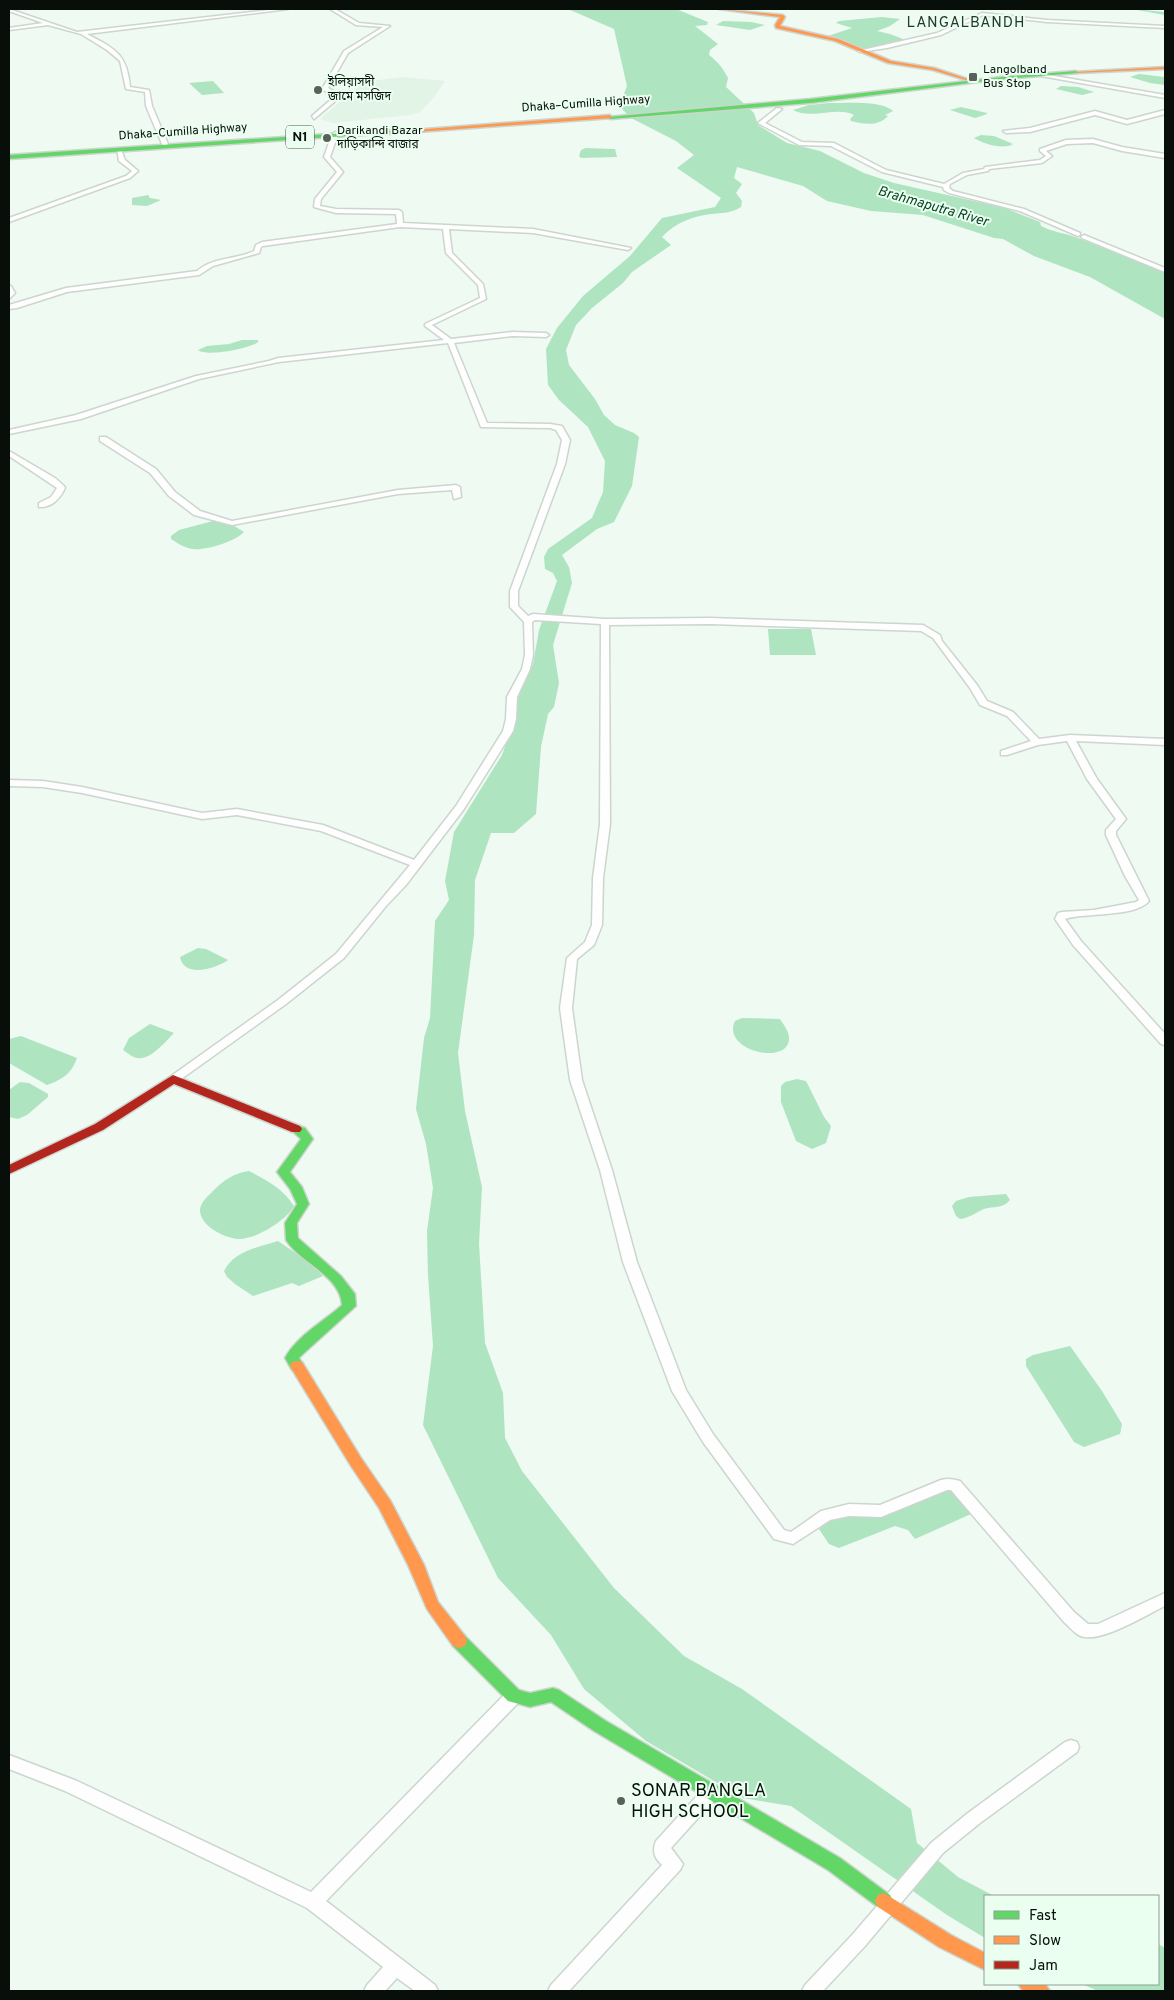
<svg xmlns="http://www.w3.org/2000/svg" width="1174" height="2000" viewBox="0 0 1174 2000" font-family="Overpass,'Noto Sans Bengali',sans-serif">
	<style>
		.built { fill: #e1f4e6 }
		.water { fill: #aee4c0 }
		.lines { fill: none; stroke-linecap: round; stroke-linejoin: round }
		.canal { fill: #aee4c0; fill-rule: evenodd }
		.street-casing { stroke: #cdd5cf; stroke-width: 3 }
		.fast-casing { stroke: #cdd5cf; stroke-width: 3 }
		.slow-casing { stroke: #cdd5cf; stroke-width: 3 }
		.jam-casing { stroke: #cdd5cf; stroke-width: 3 }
		.street { fill: #fdfefd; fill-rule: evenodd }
		.fast { fill: #63d668; fill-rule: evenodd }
		.slow { fill: #ff974d; fill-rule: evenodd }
		.jam { fill: #b3261e; fill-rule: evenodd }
		.poi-dot { fill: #59615b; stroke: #eafff0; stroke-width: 2 }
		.labels { text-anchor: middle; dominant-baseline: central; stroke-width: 4; stroke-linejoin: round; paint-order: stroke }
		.far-poi-label { font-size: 12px; fill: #080e0a; stroke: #eafff0; text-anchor: start }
		.far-street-label { font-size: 12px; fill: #080e0a; stroke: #eafff0 }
		.shield { fill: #eafff0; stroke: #4c564f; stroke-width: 1 }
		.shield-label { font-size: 14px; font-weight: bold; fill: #080e0a }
		.far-water-label { font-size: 14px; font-style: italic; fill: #0c4426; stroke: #eafff0 }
		.far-quarter-label { font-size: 15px; letter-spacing: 1px; fill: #27372c; stroke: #eafff0 }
		.near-poi-label { font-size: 18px; fill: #080e0a; stroke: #eafff0; text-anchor: start }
	</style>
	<rect width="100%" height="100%" fill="#effaf2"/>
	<!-- built -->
	<path class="built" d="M 403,77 L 445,81 L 435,96 L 420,112 L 410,115 L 333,123 L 320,119 L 363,82 Z"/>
	<!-- water -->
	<g class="water">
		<path d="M 568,9 L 676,9 L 708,22 L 707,25 L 695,26 L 718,44 L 710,50 L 709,55 C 718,62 723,68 728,78 L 726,87 L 754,113 L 758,125 L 787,143 L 820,151 L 864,173 L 894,183 L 1005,208 L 1040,222 L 1041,226 C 1052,232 1065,233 1078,238 C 1107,249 1136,261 1165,273 L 1165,319 L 1090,277 L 1034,256 L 1003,239 L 994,238 L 923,215 L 871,211 L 827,201 L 803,186 L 737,167 L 734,178 L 742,184 L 736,193 L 742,201 L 741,207 C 732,213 722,213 711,214 C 693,216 675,223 662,237 L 671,245 L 632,272 L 623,283 L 592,308 L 576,325 L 566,350 L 569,365 L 595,399 L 604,415 L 615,425 L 634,433 L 639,437 L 632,486 L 614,522 L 597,529 L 562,555 L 569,567 L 572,583 L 553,645 L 559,683 L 554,707 L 548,714 L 541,747 L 536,814 L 514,833 L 491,833 L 475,880 L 474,935 L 458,1053 L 465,1111 L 482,1187 L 479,1244 L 485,1343 L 503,1393 L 505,1438 L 522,1471 L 614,1588 L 684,1656 L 742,1689 L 911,1809 L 917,1843 L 958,1877 L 994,1896 L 985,1896 L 985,1938 L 947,1915 L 791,1806 L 743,1798 L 646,1741 L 584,1689 L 551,1635 L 498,1578 L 423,1425 L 433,1346 L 428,1275 L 427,1231 L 433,1188 L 426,1144 L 416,1109 L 424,1038 L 430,1018 L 435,921 L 449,900 L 445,881 L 454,832 L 502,755 L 516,716 L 515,698 L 533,664 L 539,630 L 557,581 L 553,573 L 545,569 L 544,557 L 548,549 L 592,518 L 603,492 L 605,461 L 588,427 L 559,400 L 548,385 L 546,349 L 557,328 L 583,296 L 630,256 L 662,218 L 715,207 L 721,198 L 677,168 L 694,155 L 676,141 L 631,118 L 619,106 L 627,86 L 614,29 Z"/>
		<path d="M 882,17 L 900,19 L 890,26 L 877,31 L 890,34 L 908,41 L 864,50 L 828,36 L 852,28 L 836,23 L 839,21 Z"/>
		<path d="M 723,21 L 751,22 L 765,25 L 750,30 L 716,25 Z"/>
		<path d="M 1139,74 L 1165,77 L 1165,85 L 1150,83 L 1130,77 Z"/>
		<path d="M 213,81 L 224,93 L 202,95 L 189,83 Z"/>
		<path d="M 1061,86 L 1078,87 L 1094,92 L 1082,95 L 1056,89 Z"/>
		<path d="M 829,103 C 845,103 882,100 893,111 L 885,115 L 888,116 C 878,127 864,124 851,121 L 850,119 L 854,115 C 838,106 811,120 793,110 L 809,105 Z"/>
		<path d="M 961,107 L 987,113 L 987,114 L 975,118 L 950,110 Z"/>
		<path d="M 981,135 L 994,136 L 1013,144 C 1004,150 983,144 974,138 Z"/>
		<path d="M 586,148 L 613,149 L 615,149 L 617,157 L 581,158 L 579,156 L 581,150 Z"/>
		<path d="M 148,195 L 150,198 L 161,200 L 147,206 L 132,205 L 132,198 Z"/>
		<path d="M 242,340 L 258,340 L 258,342 C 249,349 206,357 198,350 L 207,346 L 229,344 Z"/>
		<path d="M 213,521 L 231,524 L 244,532 C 236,541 205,551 193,549 C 185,548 177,543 171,539 L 171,536 L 179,530 Z"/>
		<path d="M 768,629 L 811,629 L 816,655 L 770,655 Z"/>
		<path d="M 198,948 L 206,949 L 228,960 C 217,968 184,979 180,957 Z"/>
		<path d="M 742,1018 L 780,1019 C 784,1025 790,1033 789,1040 C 786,1066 721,1050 735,1021 Z"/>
		<path d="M 150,1024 L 174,1033 C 166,1041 154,1056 142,1058 C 135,1060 128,1053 123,1050 L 129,1038 Z"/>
		<path d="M 21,1036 L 77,1058 C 71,1074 63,1079 47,1085 L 9,1063 L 9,1039 Z"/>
		<path d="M 797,1079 L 806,1081 L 824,1117 L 831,1126 L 826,1143 L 812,1149 L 796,1141 L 781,1102 L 781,1086 L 785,1082 Z"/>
		<path d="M 20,1082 L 29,1083 L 48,1094 L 48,1097 L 27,1115 L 18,1119 L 9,1117 L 9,1090 Z"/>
		<path d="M 249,1171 C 266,1180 284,1189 294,1206 C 287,1220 256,1239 240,1239 C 226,1239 199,1226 200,1209 C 201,1202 208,1196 213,1191 C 224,1180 234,1173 249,1171 Z"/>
		<path d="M 1006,1194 L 1010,1200 C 1003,1209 993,1206 984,1209 C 975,1213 969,1218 960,1219 L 956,1216 L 952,1206 L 956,1201 L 969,1197 Z"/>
		<path d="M 278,1241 L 313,1265 L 323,1276 L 299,1286 L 292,1283 L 253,1296 L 235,1284 L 227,1277 L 224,1271 C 234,1251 259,1247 278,1241 Z"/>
		<path d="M 1070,1346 L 1102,1391 L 1122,1424 L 1120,1434 L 1084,1447 L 1074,1442 L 1026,1366 L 1026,1359 L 1033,1355 Z"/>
		<path d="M 945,1490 L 951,1490 L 971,1514 L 915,1539 L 908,1530 L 895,1526 L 839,1548 L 829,1544 L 819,1529 L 827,1521 Z"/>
		<path d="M 1158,1944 L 1165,1948 L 1165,1991 L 1098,1991 L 1082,1984 L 1158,1984 Z"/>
	</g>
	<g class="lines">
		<!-- canal -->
		<path class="canal" d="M 1135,9 L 1165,12 L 1165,15 L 1137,10 Z"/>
		<defs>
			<g id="street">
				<path d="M 9,9 L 77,32 L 277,9 L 288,9 L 87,34 C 115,49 127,53 130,87 L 149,90 L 152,106 L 168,144 L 165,146 L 162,144 L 146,106 L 145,92 L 126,89 L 120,61 L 107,50 L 81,34 L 48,25 L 9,30 L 9,28 L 43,23 L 9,11 Z"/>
				<path d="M 330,9 L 335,9 L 359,23 L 390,26 L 348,53 L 328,88 L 336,92 L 340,97 L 314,119 L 312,116 L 334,97 L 322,89 L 344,51 L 383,27 L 356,25 Z"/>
				<path d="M 982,13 L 1047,20 L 1165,26 L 1165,28 L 1047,22 L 983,15 L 941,35 L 887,48 L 860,52 L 858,51 L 937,33 Z"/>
				<path d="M 1043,74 L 1165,95 L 1165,98 L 1041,76 Z"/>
				<path d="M 777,108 L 782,109 L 765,123 L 802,142 L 834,143 L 886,170 L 944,184 L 963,173 L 984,169 L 985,167 L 1040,160 L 1046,156 L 1040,151 L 1040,149 L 1066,140 L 1093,139 L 1122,147 L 1165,154 L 1165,158 L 1122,151 L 1093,143 L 1067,144 L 1046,151 L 1052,156 L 1042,163 L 989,169 L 988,171 L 967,175 L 950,184 L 949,188 L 953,191 L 1024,209 L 1080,233 L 1080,235 L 1078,236 L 1020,211 L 949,193 L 944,190 L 943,187 L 882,172 L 831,146 L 799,145 L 758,123 Z"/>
				<path d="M 1095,111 L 1127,120 L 1165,110 L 1165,114 L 1127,124 L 1095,115 L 1030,132 L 1006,133 L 1003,131 L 1030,128 Z"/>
				<path d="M 335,132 L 338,134 L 330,157 L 343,172 L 321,199 L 320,206 L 336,209 L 399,210 L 402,212 L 403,223 L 533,229 L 631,248 L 628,250 L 533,233 L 449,229 L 452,253 L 483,284 L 486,299 L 432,325 L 451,339 L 513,332 L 546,333 L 549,335 L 546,337 L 513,336 L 454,343 L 487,423 L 550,424 L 562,426 L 570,440 L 565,464 L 518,591 L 518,606 L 528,616 L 533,614 L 605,619 L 710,618 L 923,625 L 940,635 L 942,641 L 977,685 L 987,701 L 1013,712 L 1039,739 L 1070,735 L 1165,739 L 1165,745 L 1076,741 L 1097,779 L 1126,819 L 1116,831 L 1116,835 L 1149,901 C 1135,918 1085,912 1065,919 L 1081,941 L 1165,1034 L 1165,1045 L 1161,1044 L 1073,945 L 1055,919 L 1058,913 L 1062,912 L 1094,910 L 1136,902 L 1139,900 L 1125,876 L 1106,835 L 1106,830 L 1116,819 L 1087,779 L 1067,741 L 1038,745 L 1007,755 L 1001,755 L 1001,751 L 1031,741 L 1007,716 L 980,705 L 970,688 L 933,638 L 921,631 L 710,624 L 609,625 L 610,824 L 603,878 L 602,925 L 594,945 L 577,959 L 572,1008 L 582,1080 L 612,1170 L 637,1262 L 686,1390 L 713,1434 L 784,1530 L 791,1532 L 821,1511 L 849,1504 L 880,1505 L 941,1480 C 948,1478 953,1479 960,1481 L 1074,1612 L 1088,1624 L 1098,1624 L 1165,1593 L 1165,1606 C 1146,1615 1106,1640 1085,1637 C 1077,1637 1070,1627 1064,1622 L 951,1490 L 947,1490 L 881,1517 L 849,1516 L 830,1520 L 793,1544 L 774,1539 L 703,1442 L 672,1391 L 623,1262 L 600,1170 L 570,1080 L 560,1008 L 567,958 L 585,942 L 592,925 L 593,878 L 600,824 L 601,624 L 535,620 L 532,622 L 533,655 L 530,669 L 517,697 L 516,719 L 513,731 L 464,809 L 406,885 L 386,906 L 344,958 L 286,1004 L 177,1082 L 169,1082 L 167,1079 L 278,1000 L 336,954 L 410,865 L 321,831 L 237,815 L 202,819 L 82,793 L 43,787 L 9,786 L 9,780 L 43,781 L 82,787 L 202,813 L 237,809 L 323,825 L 414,860 L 456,806 L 503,731 L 506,719 L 507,697 L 522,669 L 525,655 L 524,622 L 510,607 L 510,591 L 557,464 L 562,440 L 556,430 L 550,428 L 481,427 L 448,343 L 279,362 L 199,379 L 81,419 L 9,434 L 9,430 L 76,415 L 196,376 L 269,361 L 278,358 L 444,340 L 425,326 L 425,324 L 480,298 L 478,285 L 446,253 L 443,229 L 400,227 L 263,246 L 261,247 L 259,253 L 213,266 L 199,275 L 67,292 L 17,308 L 9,309 L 9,305 L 66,288 L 197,271 C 213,257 235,260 254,251 L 256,245 L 262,242 L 397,224 L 396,214 L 336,213 L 314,207 L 315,199 L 337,172 L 324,157 L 332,134 Z"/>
				<path d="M 117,149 L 121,149 L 125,160 L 138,171 L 130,178 L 9,222 L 9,218 L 126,176 L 132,171 L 119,161 Z"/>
				<path d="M 1084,235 L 1165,268 L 1165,272 L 1082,238 L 1081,237 Z"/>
				<path d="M 9,285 L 11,286 L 15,293 L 9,299 Z"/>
				<path d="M 100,437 L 106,437 L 156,469 L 175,492 L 200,511 L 232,521 L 398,490 L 456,485 L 460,487 L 461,497 L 454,499 L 452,490 L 398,494 L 232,525 L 194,515 L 169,496 L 150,473 L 100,441 Z"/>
				<path d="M 9,451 L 55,478 L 64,486 L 65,488 C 60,499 51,508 39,507 L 39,503 L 51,497 L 57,488 L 9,456 Z"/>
				<path d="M 514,1689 L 520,1691 L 522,1696 L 520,1701 L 326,1901 L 435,1985 L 438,1991 L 415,1991 L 397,1978 L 385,1991 L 364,1991 L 367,1985 L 383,1967 L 307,1908 L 65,1791 L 9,1769 L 9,1755 L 77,1781 L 311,1892 L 508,1691 Z"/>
				<path d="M 1071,1740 L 1077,1742 L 1079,1747 L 1077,1752 L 980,1823 L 943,1853 L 865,1946 L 823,1991 L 802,1991 L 805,1985 L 853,1934 L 931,1843 L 968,1813 L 1065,1742 Z"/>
				<path d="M 711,1785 L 717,1787 L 719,1792 L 717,1797 L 671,1848 L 683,1864 L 680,1870 L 569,1991 L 548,1991 L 551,1985 L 662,1865 C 654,1858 652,1850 656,1841 L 705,1787 Z"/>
			</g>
			<g id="fast">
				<path d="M 1076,71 L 1078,73 L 1002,79 L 810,103 L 610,119 L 607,117 L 810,99 L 1002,77 Z"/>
				<path d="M 390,130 L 392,133 L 9,159 L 9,155 Z"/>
				<path d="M 296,1125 L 305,1128 L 313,1139 L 290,1172 L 302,1187 L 309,1204 L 297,1223 L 298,1238 L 341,1276 L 355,1294 L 356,1306 L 303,1354 L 299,1358 L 304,1366 L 302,1370 L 297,1371 L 292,1370 L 285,1358 C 298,1335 323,1322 342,1305 C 340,1275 300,1263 286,1240 L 285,1223 L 297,1204 L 290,1189 L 277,1172 L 301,1139 L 290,1129 Z"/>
				<path d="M 459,1634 L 465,1636 L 519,1690 L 530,1693 L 553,1688 L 559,1690 L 606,1721 L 840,1858 L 890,1895 L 893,1901 L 890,1907 L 884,1909 L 878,1907 L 828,1870 L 594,1731 L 551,1702 L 530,1707 L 508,1701 L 453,1646 L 451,1641 L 453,1636 Z"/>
			</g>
			<g id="slow">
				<path d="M 719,9 L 783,15 L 785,17 L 780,26 L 838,39 L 891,61 L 934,68 L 971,80 L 969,81 L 933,70 L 888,63 L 835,41 L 776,28 L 775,25 L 780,17 Z"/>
				<path d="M 1165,67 L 1165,69 L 1076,73 L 1074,72 Z"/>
				<path d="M 610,115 L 612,118 L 390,134 L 387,132 Z"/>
				<path d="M 297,1361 L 302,1362 L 361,1458 L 390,1500 L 424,1565 L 438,1602 L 465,1636 L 467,1641 L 465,1646 L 459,1648 L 453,1646 L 427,1609 L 408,1565 L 379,1508 L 351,1466 L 290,1366 L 292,1362 Z"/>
				<path d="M 884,1893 L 951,1935 L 985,1953 L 985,1970 L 939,1947 L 878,1907 L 875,1901 L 878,1895 Z"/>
				<path d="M 1018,1984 L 1045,1984 L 1050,1991 L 1023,1991 Z"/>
			</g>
			<path id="jam" d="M 173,1075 L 300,1126 L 302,1129 L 300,1132 L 292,1132 L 174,1084 L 103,1130 L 9,1174 L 9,1165 L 95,1124 Z"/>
		</defs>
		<!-- street casing -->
		<use href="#street" class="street-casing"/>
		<!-- fast casing -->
		<use href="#fast" class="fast-casing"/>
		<!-- slow casing -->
		<use href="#slow" class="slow-casing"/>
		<!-- jam casing -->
		<use href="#jam" class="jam-casing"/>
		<!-- street -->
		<use href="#street" class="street"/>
		<!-- fast -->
		<use href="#fast" class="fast"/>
		<!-- slow -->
		<use href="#slow" class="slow"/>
		<!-- jam -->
		<use href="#jam" class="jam"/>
	</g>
	<!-- markers -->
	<g class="poi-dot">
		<rect x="968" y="72" width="10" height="10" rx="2.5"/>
		<circle cx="318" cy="90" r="5"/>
		<circle cx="327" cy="138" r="5"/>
		<circle cx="621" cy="1801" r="5"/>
	</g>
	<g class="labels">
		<!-- far-poi labels -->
		<g class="far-poi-label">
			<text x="983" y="70">Langolband<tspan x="983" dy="14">Bus Stop</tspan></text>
			<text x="328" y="83">ইলিয়াসদী<tspan x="328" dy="14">জামে মসজিদ</tspan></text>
			<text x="337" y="131">Darikandi Bazar<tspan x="337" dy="14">দাড়িকান্দি বাজার</tspan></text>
		</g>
		<!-- far-street labels -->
		<g class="far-street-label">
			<text transform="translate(586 104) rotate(-4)">Dhaka–Cumilla Highway</text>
			<text transform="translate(183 132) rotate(-4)">Dhaka–Cumilla Highway</text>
		</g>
		<!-- shield labels -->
		<rect class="shield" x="286" y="125.5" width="28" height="23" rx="4"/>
		<g class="shield-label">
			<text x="300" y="137">N1</text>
		</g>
		<!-- far-water labels -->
		<g class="far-water-label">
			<text transform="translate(933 207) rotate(16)">Brahmaputra River</text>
		</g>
		<!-- far-quarter labels -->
		<g class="far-quarter-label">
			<text x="966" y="23">LANGALBANDH</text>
		</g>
		<!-- near-poi labels -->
		<g class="near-poi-label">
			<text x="631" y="1791">SONAR BANGLA<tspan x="631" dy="21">HIGH SCHOOL</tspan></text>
		</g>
	</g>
	<!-- border -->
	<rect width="1174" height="2000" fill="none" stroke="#080e0a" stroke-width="20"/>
	<!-- legend -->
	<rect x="984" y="1895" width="175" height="90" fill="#eafff0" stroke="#909f94"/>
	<rect x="994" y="1911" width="25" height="8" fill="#63d668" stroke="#909f94"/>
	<text x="1029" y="1920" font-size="15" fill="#080e0a">Fast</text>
	<rect x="994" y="1936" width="25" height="8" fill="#ff974d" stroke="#909f94"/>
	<text x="1029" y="1945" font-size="15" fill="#080e0a">Slow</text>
	<rect x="994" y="1961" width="25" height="8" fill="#b3261e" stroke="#909f94"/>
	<text x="1029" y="1970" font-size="15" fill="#080e0a">Jam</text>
</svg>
